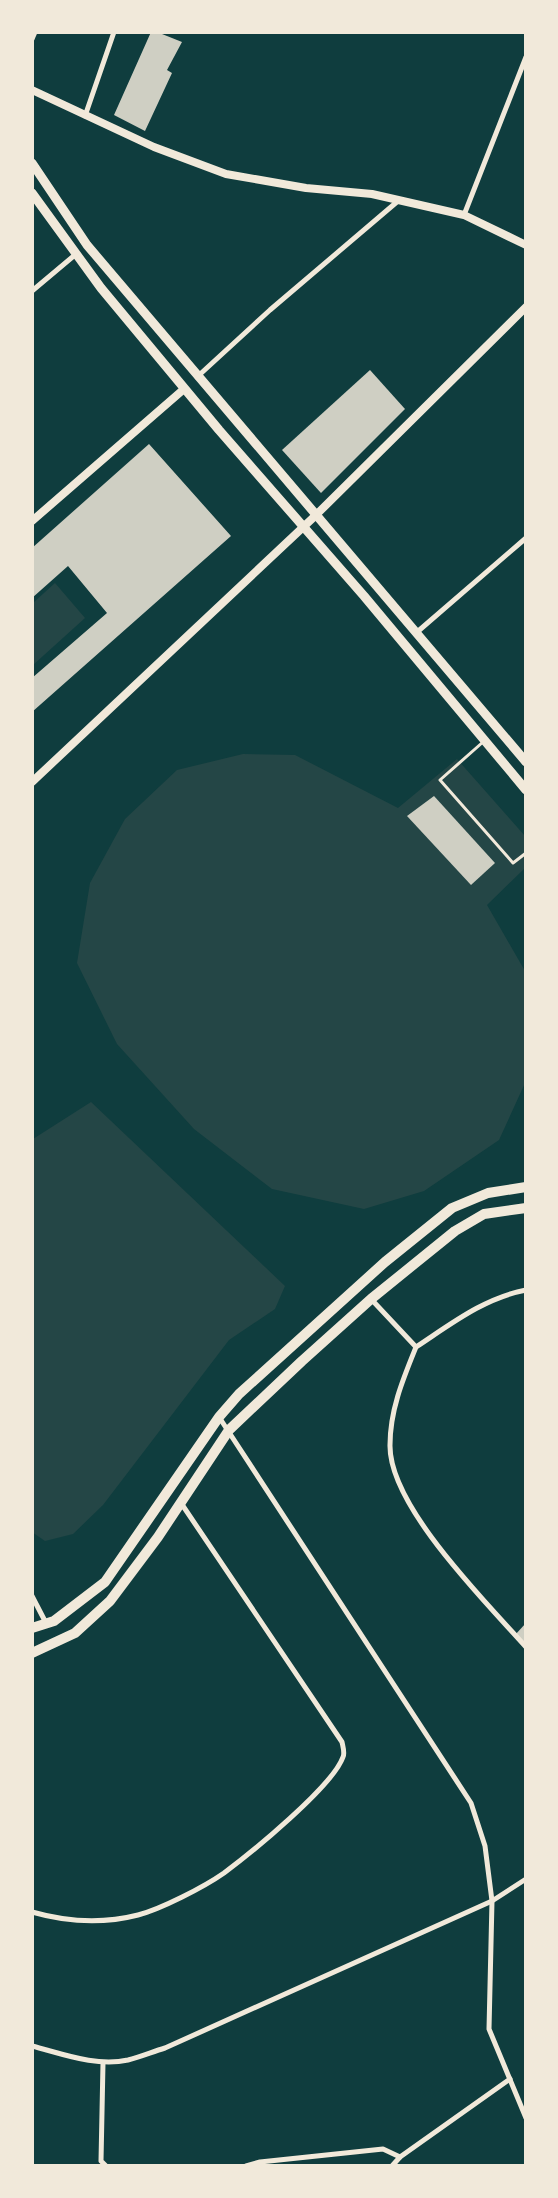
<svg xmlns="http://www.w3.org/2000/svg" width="558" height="2198" viewBox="0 0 558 2198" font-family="'Titillium Web',sans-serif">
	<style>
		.green { fill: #244646 }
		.building { fill: #cfcfc3 }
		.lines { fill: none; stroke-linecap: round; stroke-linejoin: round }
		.service { stroke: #f1e9da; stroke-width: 3 }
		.minor { stroke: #f1e9da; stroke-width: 5 }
		.tertiary { stroke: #f1e9da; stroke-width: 8 }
		.secondary { stroke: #f1e9da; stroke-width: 9 }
		.primary { stroke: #f1e9da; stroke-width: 10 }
	</style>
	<rect width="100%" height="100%" fill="#0f3d3e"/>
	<!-- green -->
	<g class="green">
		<path d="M 55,583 L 85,618 L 33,665 L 33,603 Z"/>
		<path d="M 243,754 L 295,755 L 398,808 L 457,759 L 525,836 L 525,868 L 487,905 L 525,971 L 525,1083 L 499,1140 L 424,1191 L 364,1209 L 272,1189 L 194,1129 L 117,1044 L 77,963 L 90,883 L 125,819 L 177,770 Z"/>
		<path d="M 91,1102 L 285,1286 L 275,1309 L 229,1340 L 103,1505 L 73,1534 L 45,1541 L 32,1532 L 33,1139 Z"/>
	</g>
	<!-- building -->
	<g class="building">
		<path d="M 151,32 L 157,32 L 182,42 L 167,70 L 172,73 L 145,131 L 114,115 Z"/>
		<path d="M 370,370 L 405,409 L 321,493 L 282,450 Z"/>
		<path d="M 149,444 L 231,536 L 32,712 L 32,678 L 107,613 L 68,566 L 32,598 L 32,548 Z"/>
		<path d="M 434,796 L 495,863 L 471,885 L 407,816 Z"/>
		<path d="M 526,1623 L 526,1645 L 515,1635 Z"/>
	</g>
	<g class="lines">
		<!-- service -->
		<path class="service" d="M 483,742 L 440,780 L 513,863 L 526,853"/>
		<!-- minor -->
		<g class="minor">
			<path d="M 32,39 L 35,32"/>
			<path d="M 85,116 L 114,32"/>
			<path d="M 464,215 L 526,57"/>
			<path d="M 32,291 L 76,254"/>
			<path d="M 197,377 L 270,310 L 398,201"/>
			<path d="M 416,633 L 526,538"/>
			<path d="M 371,1299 L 416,1347 C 403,1379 390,1410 390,1445 C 389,1506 486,1602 526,1647"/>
			<path d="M 416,1347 C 451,1324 484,1298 526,1290"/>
			<path d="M 219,1417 L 471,1803 L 485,1846 L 492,1901 L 489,2029 L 526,2118"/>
			<path d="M 32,1596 L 46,1623"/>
			<path d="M 32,1912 C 67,1922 103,1924 138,1915 C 161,1909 204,1887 224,1873 C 251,1853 333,1786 343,1757 C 345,1753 343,1747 342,1742 L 181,1503"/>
			<path d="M 32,2046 C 63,2054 96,2067 128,2060 C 140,2057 152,2052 165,2048 L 492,1901 L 526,1879"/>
			<path d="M 103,2063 L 101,2161 L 106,2166"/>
			<path d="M 246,2166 L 260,2162 L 383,2149 L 400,2157"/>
			<path d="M 392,2166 L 400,2157 L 510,2079"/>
		</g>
		<!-- tertiary -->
		<g class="tertiary">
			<path d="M 32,90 L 154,147 L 226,174 L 306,188 L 372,194 L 464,215 L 526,245"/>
			<path d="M 32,521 L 184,389"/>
			<path d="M 32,782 L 315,516 L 526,307"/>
		</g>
		<!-- secondary -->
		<g class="secondary">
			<path d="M 32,163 L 87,245 L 526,762"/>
			<path d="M 32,193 L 101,288 L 219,430 L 364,596 L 526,790"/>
		</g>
		<!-- primary -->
		<g class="primary">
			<path d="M 32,1628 L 54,1621 L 105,1582 L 219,1417 L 239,1394 L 385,1262 L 452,1208 L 488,1193 L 526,1187"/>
			<path d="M 32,1653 L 75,1633 L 110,1601 L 158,1537 L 229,1430 L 302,1361 L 371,1299 L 455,1231 L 484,1214 L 526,1208"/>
		</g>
	</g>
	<!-- border -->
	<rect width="558" height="2198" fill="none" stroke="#f1e9da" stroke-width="68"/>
</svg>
